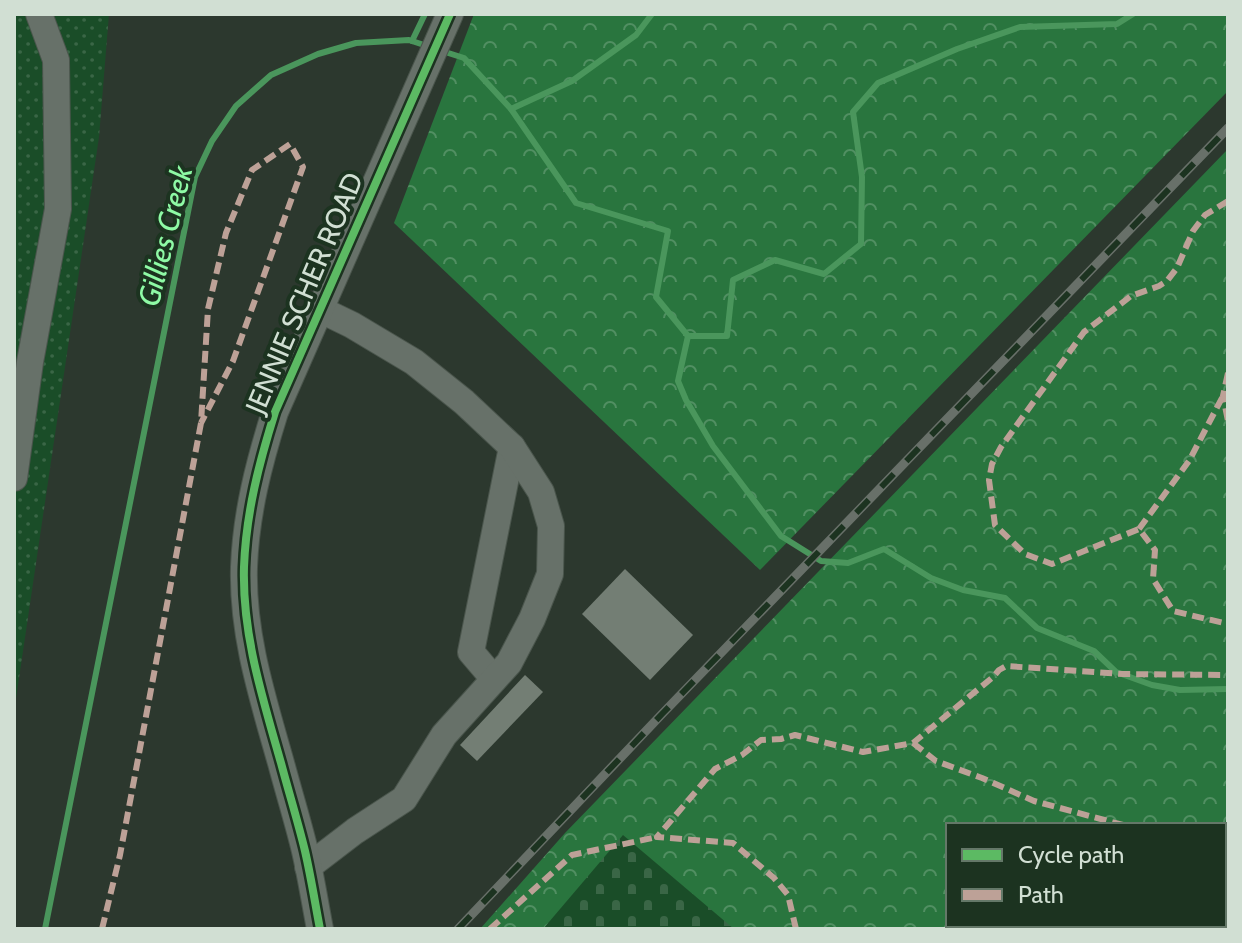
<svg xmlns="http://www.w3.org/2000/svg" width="1242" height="943" viewBox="0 0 1242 943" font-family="Cabin,sans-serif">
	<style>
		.grass { fill: url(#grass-dots) }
		.forest { fill: url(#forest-crowns); fill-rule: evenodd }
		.cemetery { fill: url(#cemetery-stones) }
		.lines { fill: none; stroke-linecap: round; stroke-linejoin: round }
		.stream { stroke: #4a965c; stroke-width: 6 }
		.building { fill: #737e74 }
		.minor-casing { stroke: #4a554c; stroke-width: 28 }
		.minor { stroke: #677169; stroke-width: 26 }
		.rail-casing { stroke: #687069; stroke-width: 9 }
		.rail { stroke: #1c3320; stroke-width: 6; stroke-dasharray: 18; stroke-linecap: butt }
		.quiet { stroke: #bda197; stroke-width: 6; stroke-dasharray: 12 6; stroke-linecap: butt }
		.cycleway-casing { stroke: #1c3320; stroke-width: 13 }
		.cycleway { stroke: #5cba63; stroke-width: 8 }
		.labels { text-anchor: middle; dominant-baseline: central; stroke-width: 8; stroke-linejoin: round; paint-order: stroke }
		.street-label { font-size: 28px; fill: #d1dfd3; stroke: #1c3320 }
		.water-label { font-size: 30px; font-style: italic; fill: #8efaa5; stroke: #1c3320 }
	</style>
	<defs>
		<pattern id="grass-dots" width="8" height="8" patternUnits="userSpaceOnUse" patternTransform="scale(2)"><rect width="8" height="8" fill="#1a4d28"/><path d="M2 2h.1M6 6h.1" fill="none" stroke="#3a6646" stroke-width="1.8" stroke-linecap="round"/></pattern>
		<pattern id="forest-crowns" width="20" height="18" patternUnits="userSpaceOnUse" patternTransform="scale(2)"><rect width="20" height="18" fill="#29753e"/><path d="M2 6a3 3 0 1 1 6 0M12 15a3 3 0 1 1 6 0" fill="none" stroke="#518f62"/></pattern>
		<pattern id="cemetery-stones" width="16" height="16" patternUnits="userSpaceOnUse" patternTransform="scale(2)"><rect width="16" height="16" fill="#1a4d28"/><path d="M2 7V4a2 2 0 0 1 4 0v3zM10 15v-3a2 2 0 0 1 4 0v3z" fill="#3a6646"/></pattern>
	</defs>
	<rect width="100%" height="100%" fill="#2c382e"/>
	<!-- grass -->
	<path class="grass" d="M 14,14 L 109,14 L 99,137 L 14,712 Z"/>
	<!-- forest -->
	<g class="forest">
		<path d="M 474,14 L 1228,14 L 1228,91 L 760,570 L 394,223 Z"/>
		<path d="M 1228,149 L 1228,929 L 480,929 L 565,833 ZM 948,825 L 1224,825 L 1224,925 L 948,925 Z"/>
	</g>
	<!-- cemetery -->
	<path class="cemetery" d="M 623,835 L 734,929 L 543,929 Z"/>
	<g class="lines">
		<!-- stream -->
		<g class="stream">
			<path d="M 412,41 L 425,14"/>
			<path d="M 442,51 L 464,58 L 511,109 L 576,203 L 668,231 L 656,297 L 688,336 L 727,336 L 733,280 L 775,260 L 824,274 L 861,244 L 862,177 L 853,112 L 878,83 L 957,49 L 1020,27 L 1117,24 L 1133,14"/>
			<path d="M 511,109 L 572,81 L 636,35 L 652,14"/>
			<path d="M 688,336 L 678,381 L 686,400 L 713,446 L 781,536 L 821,561 L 848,563 L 884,549 L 931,578 L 963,590 L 1005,598 L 1037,628 L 1094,651 L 1116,672 L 1152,685 L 1180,690 L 1228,689"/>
			<path d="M 45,929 L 195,177 L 212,141 L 236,106 L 271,75 L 318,54 L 356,43 L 409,40 L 427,46"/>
		</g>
	</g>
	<!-- building -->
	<g class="building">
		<path d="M 625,569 L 693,635 L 650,680 L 582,614 Z"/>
		<path d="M 525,675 L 543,692 L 477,761 L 460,745 Z"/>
	</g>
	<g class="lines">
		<defs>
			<g id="minor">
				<path d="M 14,478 L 30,362 L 58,209 L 56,60 L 39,14"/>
				<path d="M 494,679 L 471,652 L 512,447"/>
				<path d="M 308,867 L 355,831 L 404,799 L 444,735 L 509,663 L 532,619 L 550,574 L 551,526 L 541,492 L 512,447 L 464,402 L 414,362 L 352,325 L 319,309"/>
				<path d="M 320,929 C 315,903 311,877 305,851 C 298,822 289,793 281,763 C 263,699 242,635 244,567 C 246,513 259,463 275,412 L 450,14"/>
			</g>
		</defs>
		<!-- minor casing -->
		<use href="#minor" class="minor-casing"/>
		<!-- minor -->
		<use href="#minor" class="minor"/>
		<defs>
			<path id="rail" d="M 458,929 L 662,714 L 1228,128"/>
		</defs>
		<!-- rail casing -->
		<use href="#rail" class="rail-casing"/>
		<!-- rail -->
		<use href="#rail" class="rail"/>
		<!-- quiet -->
		<g class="quiet">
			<path d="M 1228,201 L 1205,215 L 1193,231 L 1177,268 L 1167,281 L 1159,286 L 1131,296 L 1084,332 L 1001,447 L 992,464 L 989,480 L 995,525 L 1025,554 L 1052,564 L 1139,529 L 1155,550 L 1153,579 L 1173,611 L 1228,624"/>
			<path d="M 1228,373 L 1223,396 L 1228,421"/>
			<path d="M 1139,529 L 1189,461 L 1223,396"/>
			<path d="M 913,743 L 936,761 L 982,778 L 1034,801 L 1123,825"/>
			<path d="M 1224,863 L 1228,866"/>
			<path d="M 102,929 L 120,855 L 201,423 L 208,309 L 226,233 L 252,170 L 290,144 L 303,167 L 233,361 L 201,423"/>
			<path d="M 490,929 L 572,855 L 657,837"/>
			<path d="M 796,929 L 788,895 L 774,878 L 733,843 L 657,837 L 715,769 L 742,755 L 761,740 L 781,739 L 795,735 L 863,752 L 913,743 L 993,677 L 999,670 L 1006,666 L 1123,674 L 1228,675"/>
		</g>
		<defs>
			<path id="cycleway" d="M 320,929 C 315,903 311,877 305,851 C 298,822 289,793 281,763 C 263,699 242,635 244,567 C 246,513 259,463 275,412 L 450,14"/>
		</defs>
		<!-- cycleway casing -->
		<use href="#cycleway" class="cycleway-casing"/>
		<!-- cycleway -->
		<use href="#cycleway" class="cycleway"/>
	</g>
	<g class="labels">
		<!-- street labels -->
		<g class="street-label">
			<text transform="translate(304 293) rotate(-67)">JENNIE SCHER ROAD</text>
		</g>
		<!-- water labels -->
		<g class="water-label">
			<text transform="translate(165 236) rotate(-76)">Gillies Creek</text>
		</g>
	</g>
	<!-- border -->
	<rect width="1242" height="943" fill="none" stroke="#d1dfd3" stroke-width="32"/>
	<!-- legend -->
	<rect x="946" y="823" width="280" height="104" fill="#1c3320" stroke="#647868" stroke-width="2"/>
	<rect x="962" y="849" width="40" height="12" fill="#5cba63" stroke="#647868" stroke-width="2"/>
	<text x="1018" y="863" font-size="24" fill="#d1dfd3">Cycle path</text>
	<rect x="962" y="889" width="40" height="12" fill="#bda197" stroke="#647868" stroke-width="2"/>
	<text x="1018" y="903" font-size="24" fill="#d1dfd3">Path</text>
</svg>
